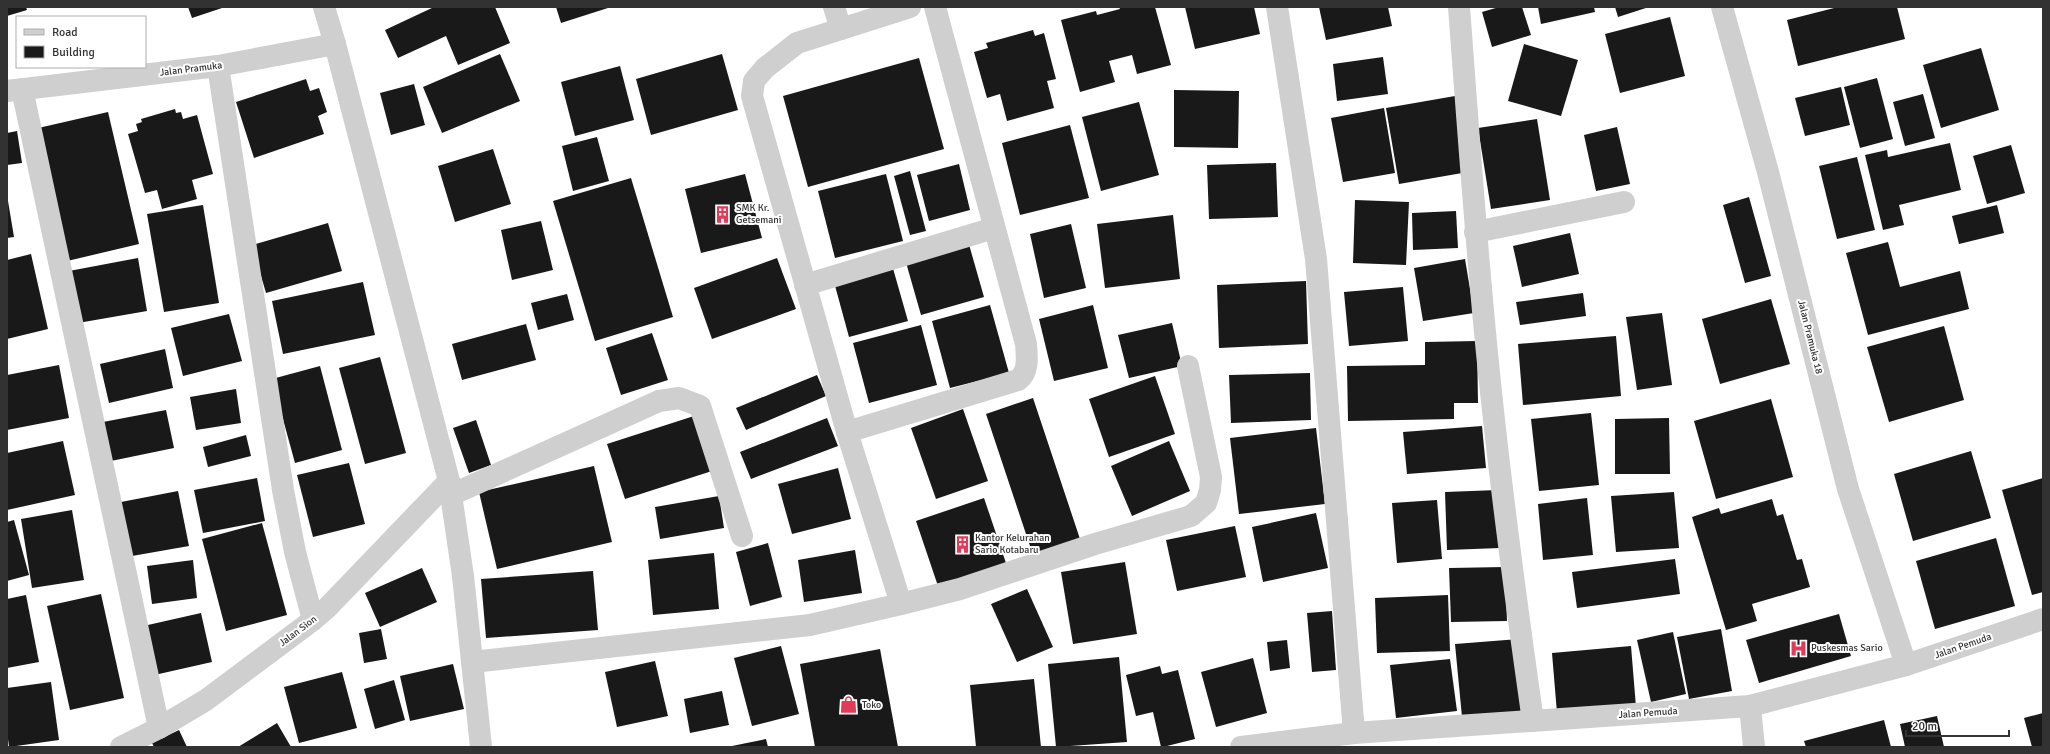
<svg xmlns="http://www.w3.org/2000/svg" width="2050" height="754" viewBox="0 0 2050 754" font-family="Signika,sans-serif">
	<style>
		.building { fill: #191919 }
		.lines { fill: none; stroke-linecap: round; stroke-linejoin: round }
		.minor { stroke: #cfcfcf; stroke-width: 22 }
		.tertiary { stroke: #cfcfcf; stroke-width: 22 }
		.labels { text-anchor: middle; dominant-baseline: central; stroke-width: 4; stroke-linejoin: round; paint-order: stroke }
		.street-label { font-size: 10px; fill: #323232; stroke: #fff }
		.poi-label { font-size: 10px; fill: #323232; stroke: #fff; text-anchor: start }
	</style>
	<rect width="100%" height="100%" fill="#fff"/>
	<!-- building -->
	<g class="building">
		<path d="M 7,7 L 26,7 L 27,10 L 7,16 Z"/>
		<path d="M 188,7 L 225,7 L 192,18 Z"/>
		<path d="M 434,7 L 495,7 L 510,43 L 458,65 L 446,36 L 398,58 L 385,30 Z"/>
		<path d="M 556,7 L 611,7 L 561,23 Z"/>
		<path d="M 1119,7 L 1155,7 L 1171,65 L 1137,74 L 1132,55 L 1109,61 L 1115,82 L 1080,92 L 1061,20 L 1096,11 L 1097,15 L 1120,9 Z"/>
		<path d="M 1185,7 L 1254,7 L 1260,34 L 1195,49 Z"/>
		<path d="M 1319,7 L 1388,7 L 1392,26 L 1326,40 Z"/>
		<path d="M 1499,7 L 1522,7 L 1531,35 L 1492,47 L 1482,12 Z"/>
		<path d="M 1538,7 L 1594,7 L 1595,12 L 1541,24 Z"/>
		<path d="M 1615,7 L 1649,7 L 1618,17 Z"/>
		<path d="M 1838,7 L 1897,7 L 1905,39 L 1798,66 L 1787,20 Z"/>
		<path d="M 1670,17 L 1685,76 L 1620,93 L 1605,34 Z"/>
		<path d="M 1033,30 L 1035,36 L 1044,33 L 1056,79 L 1047,81 L 1054,108 L 1007,121 L 1000,94 L 987,98 L 974,52 L 988,48 L 986,43 Z"/>
		<path d="M 1524,44 L 1578,60 L 1561,116 L 1508,101 Z"/>
		<path d="M 1981,48 L 1999,110 L 1941,128 L 1923,65 Z"/>
		<path d="M 500,54 L 520,101 L 442,133 L 423,87 Z"/>
		<path d="M 722,54 L 738,110 L 651,135 L 636,79 Z"/>
		<path d="M 1383,57 L 1388,94 L 1337,101 L 1333,64 Z"/>
		<path d="M 919,58 L 944,149 L 808,187 L 783,96 Z"/>
		<path d="M 620,66 L 634,120 L 575,136 L 561,82 Z"/>
		<path d="M 1877,78 L 1893,139 L 1860,148 L 1844,87 Z"/>
		<path d="M 306,79 L 310,91 L 319,88 L 327,112 L 318,116 L 324,134 L 254,158 L 236,102 Z"/>
		<path d="M 414,84 L 425,125 L 391,135 L 380,93 Z"/>
		<path d="M 1841,87 L 1850,125 L 1805,136 L 1795,98 Z"/>
		<path d="M 1174,90 L 1239,91 L 1238,148 L 1174,147 Z"/>
		<path d="M 1923,94 L 1935,138 L 1905,146 L 1893,102 Z"/>
		<path d="M 1455,96 L 1468,172 L 1399,184 L 1386,108 Z"/>
		<path d="M 1139,102 L 1159,175 L 1101,191 L 1082,117 Z"/>
		<path d="M 1384,108 L 1395,173 L 1343,182 L 1331,118 Z"/>
		<path d="M 175,109 L 176,113 L 181,112 L 183,119 L 197,115 L 213,174 L 192,180 L 197,199 L 162,209 L 157,190 L 145,193 L 128,134 L 138,131 L 136,124 L 142,122 L 141,119 Z"/>
		<path d="M 108,112 L 139,244 L 63,262 L 34,129 Z"/>
		<path d="M 1537,119 L 1550,200 L 1491,209 L 1478,128 Z"/>
		<path d="M 1070,125 L 1089,198 L 1020,215 L 1002,143 Z"/>
		<path d="M 1617,127 L 1630,184 L 1596,191 L 1584,135 Z"/>
		<path d="M 17,131 L 22,163 L 7,165 L 7,133 Z"/>
		<path d="M 597,137 L 609,181 L 573,191 L 562,146 Z"/>
		<path d="M 1950,143 L 1961,190 L 1899,205 L 1904,225 L 1883,230 L 1865,155 L 1887,150 L 1888,157 Z"/>
		<path d="M 2011,145 L 2025,193 L 1987,204 L 1973,156 Z"/>
		<path d="M 493,149 L 511,204 L 455,222 L 438,166 Z"/>
		<path d="M 1857,157 L 1875,230 L 1837,239 L 1819,166 Z"/>
		<path d="M 1276,163 L 1278,217 L 1209,219 L 1207,165 Z"/>
		<path d="M 959,164 L 970,210 L 929,221 L 917,175 Z"/>
		<path d="M 910,171 L 926,231 L 910,235 L 894,176 Z"/>
		<path d="M 745,174 L 762,238 L 701,253 L 685,189 Z"/>
		<path d="M 886,174 L 903,241 L 835,258 L 818,191 Z"/>
		<path d="M 631,178 L 673,317 L 595,341 L 553,201 Z"/>
		<path d="M 7,195 L 14,237 L 7,238 Z"/>
		<path d="M 1749,197 L 1771,276 L 1745,283 L 1723,205 Z"/>
		<path d="M 1355,200 L 1409,202 L 1406,265 L 1353,263 Z"/>
		<path d="M 203,205 L 219,303 L 164,312 L 147,214 Z"/>
		<path d="M 1997,205 L 2004,233 L 1959,244 L 1952,216 Z"/>
		<path d="M 1456,211 L 1458,248 L 1413,250 L 1412,213 Z"/>
		<path d="M 1173,215 L 1180,279 L 1105,288 L 1097,224 Z"/>
		<path d="M 541,221 L 553,270 L 512,280 L 501,230 Z"/>
		<path d="M 328,223 L 342,271 L 266,293 L 252,245 Z"/>
		<path d="M 1071,224 L 1086,288 L 1044,298 L 1030,234 Z"/>
		<path d="M 1570,233 L 1579,274 L 1522,287 L 1513,246 Z"/>
		<path d="M 968,241 L 984,297 L 921,315 L 905,259 Z"/>
		<path d="M 1888,242 L 1900,287 L 1960,271 L 1969,309 L 1868,335 L 1846,253 Z"/>
		<path d="M 31,254 L 48,329 L 7,339 L 7,260 Z"/>
		<path d="M 138,258 L 147,311 L 78,323 L 69,271 Z"/>
		<path d="M 777,258 L 796,309 L 712,339 L 694,288 Z"/>
		<path d="M 1465,259 L 1474,313 L 1423,321 L 1414,268 Z"/>
		<path d="M 892,265 L 908,321 L 849,337 L 834,282 Z"/>
		<path d="M 1306,281 L 1308,344 L 1219,348 L 1217,285 Z"/>
		<path d="M 363,282 L 375,335 L 283,354 L 272,301 Z"/>
		<path d="M 1403,287 L 1408,341 L 1349,346 L 1344,292 Z"/>
		<path d="M 1583,293 L 1586,316 L 1520,325 L 1516,302 Z"/>
		<path d="M 567,294 L 574,320 L 538,330 L 531,303 Z"/>
		<path d="M 1771,299 L 1790,364 L 1720,384 L 1702,319 Z"/>
		<path d="M 990,305 L 1009,373 L 950,388 L 932,321 Z"/>
		<path d="M 1093,305 L 1108,368 L 1054,381 L 1039,319 Z"/>
		<path d="M 1662,313 L 1672,385 L 1637,390 L 1626,317 Z"/>
		<path d="M 229,314 L 242,361 L 183,376 L 171,328 Z"/>
		<path d="M 1172,323 L 1182,366 L 1129,378 L 1118,335 Z"/>
		<path d="M 526,324 L 536,360 L 462,380 L 452,344 Z"/>
		<path d="M 921,325 L 937,385 L 869,403 L 853,343 Z"/>
		<path d="M 1944,326 L 1964,400 L 1889,422 L 1867,347 Z"/>
		<path d="M 652,333 L 668,380 L 621,395 L 606,348 Z"/>
		<path d="M 1616,336 L 1621,396 L 1523,405 L 1518,344 Z"/>
		<path d="M 1477,341 L 1478,403 L 1454,403 L 1454,419 L 1348,421 L 1347,366 L 1425,365 L 1425,342 Z"/>
		<path d="M 165,349 L 173,388 L 109,403 L 100,364 Z"/>
		<path d="M 380,357 L 406,453 L 365,464 L 339,368 Z"/>
		<path d="M 59,365 L 69,418 L 7,430 L 7,375 Z"/>
		<path d="M 320,366 L 342,450 L 295,463 L 272,379 Z"/>
		<path d="M 1310,373 L 1311,420 L 1231,423 L 1229,375 Z"/>
		<path d="M 817,375 L 826,396 L 746,430 L 736,408 Z"/>
		<path d="M 1155,376 L 1175,434 L 1109,457 L 1089,399 Z"/>
		<path d="M 236,389 L 241,423 L 196,430 L 190,397 Z"/>
		<path d="M 1033,398 L 1081,542 L 1034,558 L 986,414 Z"/>
		<path d="M 1771,399 L 1793,477 L 1716,499 L 1694,421 Z"/>
		<path d="M 963,409 L 988,481 L 936,499 L 911,428 Z"/>
		<path d="M 166,410 L 174,448 L 111,461 L 103,422 Z"/>
		<path d="M 1591,413 L 1599,485 L 1539,491 L 1531,419 Z"/>
		<path d="M 694,416 L 712,471 L 625,499 L 607,444 Z"/>
		<path d="M 827,418 L 838,446 L 751,479 L 740,452 Z"/>
		<path d="M 1669,418 L 1670,474 L 1615,474 L 1615,419 Z"/>
		<path d="M 476,420 L 491,465 L 469,473 L 453,428 Z"/>
		<path d="M 1482,426 L 1486,468 L 1407,474 L 1403,432 Z"/>
		<path d="M 1316,428 L 1325,504 L 1239,514 L 1230,438 Z"/>
		<path d="M 246,435 L 251,456 L 208,467 L 203,447 Z"/>
		<path d="M 63,441 L 75,495 L 7,510 L 7,453 Z"/>
		<path d="M 1169,441 L 1190,491 L 1132,516 L 1111,466 Z"/>
		<path d="M 1971,451 L 1991,518 L 1913,541 L 1894,474 Z"/>
		<path d="M 349,463 L 365,524 L 313,537 L 297,475 Z"/>
		<path d="M 594,466 L 612,542 L 497,569 L 479,492 Z"/>
		<path d="M 838,468 L 851,519 L 792,534 L 778,484 Z"/>
		<path d="M 257,478 L 265,521 L 203,533 L 194,490 Z"/>
		<path d="M 2043,478 L 2043,592 L 2032,595 L 2002,490 Z"/>
		<path d="M 1498,490 L 1500,548 L 1447,550 L 1445,492 Z"/>
		<path d="M 178,491 L 189,546 L 132,556 L 121,502 Z"/>
		<path d="M 1674,492 L 1679,548 L 1616,552 L 1611,496 Z"/>
		<path d="M 719,496 L 724,528 L 660,539 L 655,507 Z"/>
		<path d="M 984,498 L 1007,566 L 939,589 L 916,521 Z"/>
		<path d="M 1587,498 L 1593,555 L 1543,560 L 1538,504 Z"/>
		<path d="M 1772,499 L 1777,516 L 1783,514 L 1797,560 L 1802,559 L 1810,587 L 1752,604 L 1757,621 L 1726,630 L 1692,517 L 1719,508 L 1721,514 Z"/>
		<path d="M 1437,500 L 1442,559 L 1397,563 L 1392,503 Z"/>
		<path d="M 72,510 L 84,580 L 32,588 L 21,519 Z"/>
		<path d="M 1316,513 L 1328,568 L 1263,582 L 1252,527 Z"/>
		<path d="M 14,520 L 29,575 L 7,581 L 7,522 Z"/>
		<path d="M 262,523 L 287,615 L 226,631 L 202,539 Z"/>
		<path d="M 1235,526 L 1246,577 L 1177,591 L 1166,540 Z"/>
		<path d="M 1996,538 L 2015,606 L 1935,629 L 1916,561 Z"/>
		<path d="M 768,543 L 782,597 L 750,606 L 736,552 Z"/>
		<path d="M 855,550 L 862,593 L 804,602 L 798,560 Z"/>
		<path d="M 714,553 L 719,609 L 653,615 L 648,560 Z"/>
		<path d="M 1675,559 L 1680,594 L 1577,608 L 1572,572 Z"/>
		<path d="M 193,560 L 197,598 L 152,604 L 147,566 Z"/>
		<path d="M 1125,562 L 1137,634 L 1073,644 L 1061,572 Z"/>
		<path d="M 1505,567 L 1507,621 L 1451,622 L 1449,568 Z"/>
		<path d="M 422,568 L 437,602 L 380,627 L 365,593 Z"/>
		<path d="M 593,571 L 598,630 L 486,638 L 481,579 Z"/>
		<path d="M 1027,589 L 1053,647 L 1017,662 L 991,604 Z"/>
		<path d="M 101,594 L 124,698 L 70,710 L 47,606 Z"/>
		<path d="M 26,595 L 39,662 L 7,668 L 7,599 Z"/>
		<path d="M 1448,595 L 1450,651 L 1377,653 L 1375,598 Z"/>
		<path d="M 1332,611 L 1336,670 L 1312,672 L 1307,613 Z"/>
		<path d="M 201,613 L 212,662 L 150,676 L 139,627 Z"/>
		<path d="M 1839,614 L 1851,656 L 1759,683 L 1746,640 Z"/>
		<path d="M 381,629 L 387,659 L 364,663 L 359,633 Z"/>
		<path d="M 1721,629 L 1732,691 L 1689,699 L 1677,637 Z"/>
		<path d="M 1673,632 L 1686,694 L 1651,702 L 1637,640 Z"/>
		<path d="M 1519,639 L 1526,711 L 1462,717 L 1455,644 Z"/>
		<path d="M 1287,640 L 1290,668 L 1270,671 L 1267,642 Z"/>
		<path d="M 781,646 L 799,714 L 752,726 L 734,658 Z"/>
		<path d="M 1631,646 L 1636,707 L 1557,713 L 1552,653 Z"/>
		<path d="M 880,649 L 898,747 L 815,747 L 800,664 Z"/>
		<path d="M 1119,657 L 1127,742 L 1056,747 L 1048,664 Z"/>
		<path d="M 1253,658 L 1267,713 L 1216,727 L 1201,672 Z"/>
		<path d="M 1450,659 L 1457,711 L 1396,718 L 1390,665 Z"/>
		<path d="M 655,661 L 668,716 L 617,727 L 605,672 Z"/>
		<path d="M 453,664 L 464,709 L 410,721 L 400,676 Z"/>
		<path d="M 1160,666 L 1162,674 L 1178,670 L 1195,739 L 1163,747 L 1161,747 L 1153,712 L 1136,716 L 1126,675 Z"/>
		<path d="M 342,672 L 357,728 L 299,743 L 284,687 Z"/>
		<path d="M 1034,679 L 1041,747 L 976,747 L 970,685 Z"/>
		<path d="M 394,680 L 405,720 L 375,729 L 364,689 Z"/>
		<path d="M 51,682 L 59,740 L 9,747 L 7,731 L 7,688 Z"/>
		<path d="M 722,691 L 729,725 L 690,733 L 684,699 Z"/>
		<path d="M 2043,713 L 2043,747 L 2032,747 L 2024,718 Z"/>
		<path d="M 1937,716 L 1944,747 L 1905,747 L 1900,724 Z"/>
		<path d="M 1884,720 L 1891,747 L 1806,747 L 1804,741 Z"/>
		<path d="M 277,723 L 291,747 L 238,747 Z"/>
		<path d="M 179,730 L 187,747 L 154,747 L 152,743 Z"/>
		<path d="M 766,739 L 768,747 L 732,747 L 732,746 Z"/>
	</g>
	<g class="lines">
		<!-- minor -->
		<g class="minor">
			<path d="M 834,7 L 841,29"/>
			<path d="M 1277,7 L 1316,259 L 1354,733"/>
			<path d="M 1459,7 C 1468,126 1476,245 1488,363 C 1500,483 1516,602 1533,721"/>
			<path d="M 1722,7 L 1768,172 L 1848,489 L 1906,665"/>
			<path d="M 335,44 L 449,481 L 463,576 L 481,747"/>
			<path d="M 218,66 L 283,490 L 295,552 L 313,620"/>
			<path d="M 22,89 L 159,728"/>
			<path d="M 1475,232 L 1624,202"/>
			<path d="M 805,285 L 994,228"/>
			<path d="M 847,432 L 1018,380 C 1029,372 1027,357 1026,344 L 935,7"/>
			<path d="M 451,495 L 659,401 L 679,398 L 700,406 L 742,536"/>
			<path d="M 901,604 L 960,589 L 1095,544 L 1191,516 L 1206,503 L 1210,490 L 1211,477 L 1188,366"/>
			<path d="M 472,662 L 810,625 L 901,604 L 847,432 L 752,96 L 754,81 L 765,68 L 797,43 L 910,7"/>
			<path d="M 1750,706 L 1754,747"/>
			<path d="M 121,747 L 159,728 L 206,700 L 313,620 L 327,608 L 449,481"/>
			<path d="M 1241,747 L 1354,733 L 1750,706 L 1906,665 L 2043,619"/>
		</g>
		<!-- tertiary -->
		<path class="tertiary" d="M 7,91 L 218,66 L 335,44 L 324,7"/>
	</g>
	<!-- icons -->
	<defs>
		<symbol id="building-bare" viewBox="-9 -9 18 18"><path d="M-4-6H4V6H1V3H-1V6H-4ZM-2.5-4.3h1.7v1.8h-1.7ZM.8-4.3h1.7v1.8H.8ZM-2.5-1h1.7V.8h-1.7ZM.8-1h1.7V.8H.8Z" fill="#e03c5a" stroke="#fff" stroke-width="2.5" paint-order="stroke"/></symbol>
		<symbol id="hospital-bare" viewBox="-9 -9 18 18"><path d="M-5-5h3v3.5h4V-5h3V5h-3V1.5h-4V5h-3Z" fill="#e03c5a" stroke="#fff" stroke-width="2.5" paint-order="stroke"/></symbol>
		<symbol id="shop-bare" viewBox="-9 -9 18 18"><path d="M-5-2.5h2.3a2.7 3.5 0 0 1 5.4 0H5L5.5 6h-11ZM-1.5-2.5h3a1.5 2.3 0 0 0-3 0Z" fill="#e03c5a" stroke="#fff" stroke-width="2.5" paint-order="stroke"/></symbol>
	</defs>
	<g fill-rule="evenodd">
		<use href="#building-bare" x="710" y="202" width="25" height="25"/>
		<use href="#building-bare" x="950" y="532" width="25" height="25"/>
		<use href="#hospital-bare" x="1786" y="636" width="25" height="25"/>
		<use href="#shop-bare" x="836" y="692" width="25" height="25"/>
	</g>
	<g class="labels">
		<!-- street labels -->
		<g class="street-label">
			<text transform="translate(191 69) rotate(-7)">Jalan Pramuka</text>
			<text transform="translate(1810 337) rotate(76)">Jalan Pramuka 18</text>
			<text transform="translate(298 631) rotate(-37)">Jalan Sion</text>
			<text transform="translate(1963 646) rotate(-19)">Jalan Pemuda</text>
			<text transform="translate(1648 713) rotate(-4)">Jalan Pemuda</text>
		</g>
		<!-- poi labels -->
		<g class="poi-label">
			<text x="736" y="208">SMK Kr.<tspan x="736" dy="12">Getsemani</tspan></text>
			<text x="975" y="538">Kantor Kelurahan<tspan x="975" dy="12">Sario Kotabaru</tspan></text>
			<text x="1811" y="648">Puskesmas Sario</text>
			<text x="862" y="705">Toko</text>
		</g>
	</g>
	<!-- border -->
	<rect width="2050" height="754" fill="none" stroke="#323232" stroke-width="16"/>
	<!-- legend -->
	<rect x="16" y="16" width="130" height="52" fill="#ffffff" stroke="#adadad"/>
	<rect x="24" y="29" width="20" height="6" fill="#cfcfcf" stroke="#adadad"/>
	<text x="52" y="36" font-size="12" fill="#323232">Road</text>
	<rect x="24" y="46" width="20" height="12" fill="#191919" stroke="#adadad"/>
	<text x="52" y="56" font-size="12" fill="#323232">Building</text>
	<!-- scale -->
	<path d="M1906 730v6h103v-6" fill="none" stroke="#323232" stroke-width="2"/>
	<text x="1912" y="730" font-size="12" fill="#323232" stroke="#ffffff" stroke-width="3" paint-order="stroke">20 m</text>
</svg>
